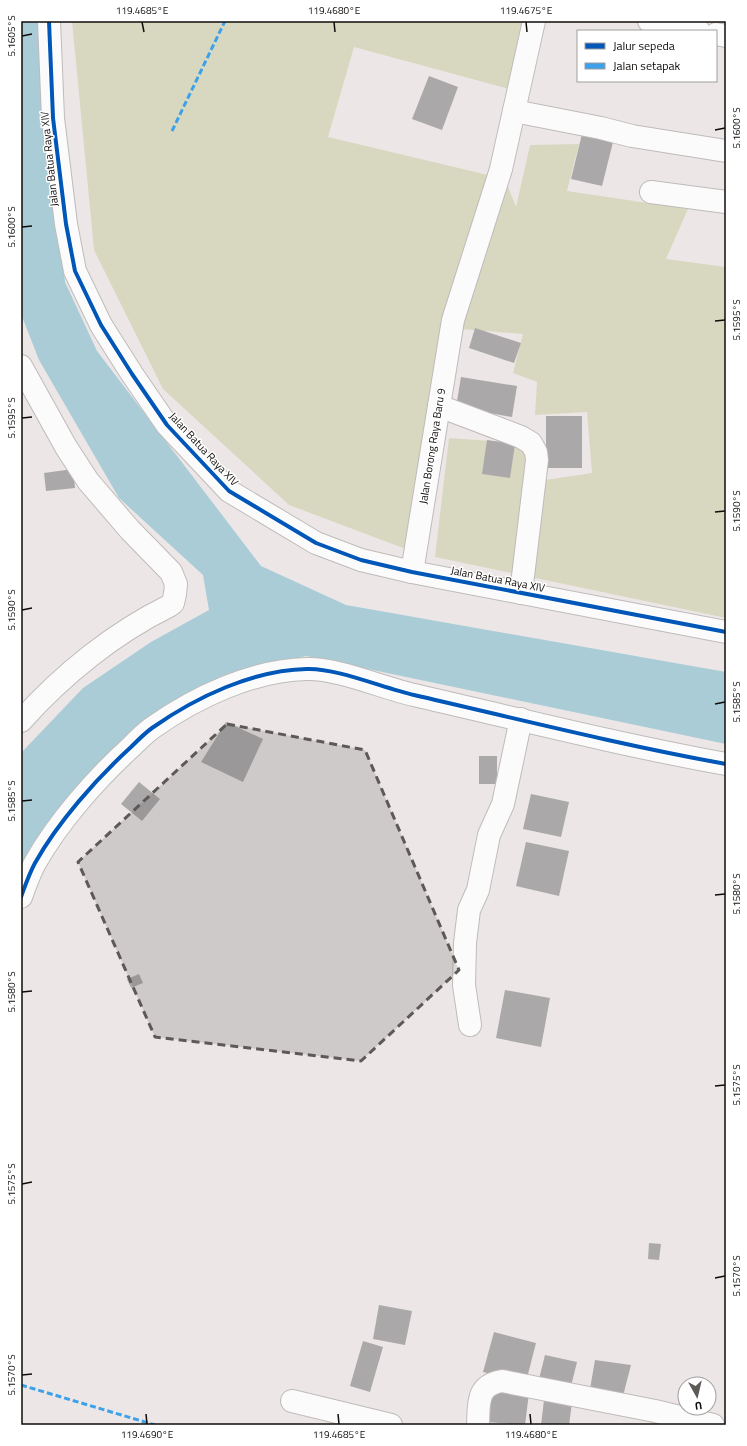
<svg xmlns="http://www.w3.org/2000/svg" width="747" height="1446" viewBox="0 0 747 1446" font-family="'Titillium Web',sans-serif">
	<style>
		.green { fill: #d8d8c1 }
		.water { fill: #a9ccd7 }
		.building { fill: #aba8a9 }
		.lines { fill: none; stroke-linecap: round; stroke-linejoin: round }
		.minor-casing { stroke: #bfbbba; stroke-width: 24 }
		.minor { stroke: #fcfbfb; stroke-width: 22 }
		.quiet { stroke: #3da1e9; stroke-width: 3; stroke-dasharray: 6 3; stroke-linecap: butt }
		.cycleway-casing { stroke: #fff; stroke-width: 6 }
		.cycleway { stroke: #0057b8; stroke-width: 4 }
		.marked { fill: #5c5957; fill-opacity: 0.2; stroke: #5c5957; stroke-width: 3; stroke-dasharray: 8 5; stroke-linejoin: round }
		.ticks { fill: none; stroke: #0f0c0a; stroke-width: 1.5 }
		.labels { text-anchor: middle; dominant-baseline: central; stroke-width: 3; stroke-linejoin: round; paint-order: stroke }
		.street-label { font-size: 11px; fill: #0f0c0a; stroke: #fff }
		.neatline { fill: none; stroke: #0f0c0a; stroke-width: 1.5 }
		.ticks-label { font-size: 10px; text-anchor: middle; fill: #0f0c0a }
	</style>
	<rect width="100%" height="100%" fill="#ece7e6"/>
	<!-- green -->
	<path class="green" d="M 72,21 L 541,21 L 528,94 L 354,47 L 328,137 L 505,179 L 516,207 L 530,145 L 579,144 L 567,191 L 688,209 L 666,259 L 726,267 L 726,618 L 435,557 L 449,438 L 534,444 L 532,482 L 592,473 L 587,412 L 535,415 L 537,382 L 513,373 L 523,334 L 461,329 L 411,551 L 289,505 L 163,389 L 94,250 Z"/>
	<!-- water -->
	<path class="water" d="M 21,21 L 42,21 L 41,65 L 65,282 L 97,351 L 261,566 L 346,605 L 726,672 L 726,744 L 306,656 L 222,680 L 152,719 L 21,871 L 21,753 L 83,688 L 151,642 L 209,610 L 203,575 L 119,498 L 39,360 L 21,314 Z"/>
	<!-- building -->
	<g class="building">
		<path d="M 429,76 L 458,87 L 442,130 L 412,119 Z"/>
		<path d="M 582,134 L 613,142 L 602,186 L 571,179 Z"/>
		<path d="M 475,328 L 521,343 L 514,363 L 469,348 Z"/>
		<path d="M 461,377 L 517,386 L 512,417 L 456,407 Z"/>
		<rect x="546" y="416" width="36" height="52"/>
		<path d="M 487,440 L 515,444 L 510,478 L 482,474 Z"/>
		<path d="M 73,469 L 75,488 L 46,491 L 44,473 Z"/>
		<path d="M 226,722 L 263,739 L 243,782 L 201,762 Z"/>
		<rect x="479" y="756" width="18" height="28"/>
		<path d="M 139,782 L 160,799 L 142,821 L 121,804 Z"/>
		<path d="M 531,794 L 569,802 L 561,837 L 523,829 Z"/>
		<path d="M 526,842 L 569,851 L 559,896 L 516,886 Z"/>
		<path d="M 139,974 L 143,983 L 131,988 L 127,979 Z"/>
		<path d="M 505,990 L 550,998 L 541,1047 L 496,1038 Z"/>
		<path d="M 649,1243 L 661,1244 L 659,1260 L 648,1259 Z"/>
		<path d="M 379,1305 L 412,1311 L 405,1345 L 373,1339 Z"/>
		<path d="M 494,1332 L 536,1343 L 526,1382 L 483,1372 Z"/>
		<path d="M 363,1341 L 383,1347 L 370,1392 L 350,1386 Z"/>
		<path d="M 545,1355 L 577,1362 L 571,1386 L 539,1379 Z"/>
		<path d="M 595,1360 L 631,1365 L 623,1396 L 590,1389 Z"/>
		<path d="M 490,1388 L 529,1393 L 525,1425 L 486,1422 Z"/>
		<path d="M 544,1400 L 572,1403 L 569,1425 L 541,1425 Z"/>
	</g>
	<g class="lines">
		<defs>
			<g id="minor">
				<path d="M 49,21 L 53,118 L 66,224 L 75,271 L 101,325 L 132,374 L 167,425 L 229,491 L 316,543 L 361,560 L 412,572 L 726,632"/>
				<path d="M 649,21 L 699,31"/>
				<path d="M 716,34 L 726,36"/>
				<path d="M 514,111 L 601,128 L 632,136 L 726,151"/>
				<path d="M 651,192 L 726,202"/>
				<path d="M 21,366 L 66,447 L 88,481 L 130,530 L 171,572 L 176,584 L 175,594 L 173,603 L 169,606 C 114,633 62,675 21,721"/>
				<path d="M 439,406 L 521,437 L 531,443 L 536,452 L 537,460 L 521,593"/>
				<path d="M 412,572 L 453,320 L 501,169 L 534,21"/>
				<path d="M 21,897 C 25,886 29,874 35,863 C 58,822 96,779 131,747 C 138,740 145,733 152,728 C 196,697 253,670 307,669 C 337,668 383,688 414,695 C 518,719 621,745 726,764"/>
				<path d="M 470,1025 L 464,985 L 465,943 L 469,910 L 478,890 L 489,835 L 503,804 L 521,719"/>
				<path d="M 292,1401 L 391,1425"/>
				<path d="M 478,1425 C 479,1404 476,1385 502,1381 L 655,1411 L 713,1425"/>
			</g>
		</defs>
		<!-- minor casing -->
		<use href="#minor" class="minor-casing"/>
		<!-- minor -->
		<use href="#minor" class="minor"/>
		<!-- quiet -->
		<g class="quiet">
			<path d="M 172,131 L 225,21"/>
			<path d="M 21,1385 L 155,1425"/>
		</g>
		<defs>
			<g id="cycleway">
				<path d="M 49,21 L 53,118 L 66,224 L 75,271 L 101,325 L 132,374 L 167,425 L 229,491 L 316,543 L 361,560 L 412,572 L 726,632"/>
				<path d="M 21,897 C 25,886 29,874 35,863 C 58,822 96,779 131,747 C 138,740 145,733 152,728 C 196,697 253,670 307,669 C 337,668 383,688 414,695 C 518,719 621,745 726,764"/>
			</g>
		</defs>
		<!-- cycleway casing -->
		<use href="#cycleway" class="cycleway-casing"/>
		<!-- cycleway -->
		<use href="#cycleway" class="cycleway"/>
	</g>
	<!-- marked area -->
	<path class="marked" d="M 227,724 L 365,750 L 459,970 L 361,1061 L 155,1037 L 78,862 Z"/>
	<!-- ticks -->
	<path class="ticks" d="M 142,22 L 144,32M 334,22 L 335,32M 526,22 L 527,32M 22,36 L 32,34M 715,130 L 725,128M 22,227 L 32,226M 715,321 L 725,320M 22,418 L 32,417M 715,512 L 725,511M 22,610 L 32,608M 715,704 L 725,702M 22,801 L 32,800M 715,895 L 725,894M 22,992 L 32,991M 715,1086 L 725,1085M 22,1184 L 32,1182M 715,1278 L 725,1276M 22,1375 L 32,1374M 146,1414 L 147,1424M 338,1414 L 339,1424M 530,1414 L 531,1424"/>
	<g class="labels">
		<!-- street labels -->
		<g class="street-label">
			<text transform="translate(49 159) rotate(-96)">Jalan Batua Raya XIV</text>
			<text transform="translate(432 446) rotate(-81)">Jalan Borong Raya Baru 9</text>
			<text transform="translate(204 449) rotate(47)">Jalan Batua Raya XIV</text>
			<text transform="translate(498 579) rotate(11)">Jalan Batua Raya XIV</text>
		</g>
	</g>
	<!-- border -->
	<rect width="747" height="1446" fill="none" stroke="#ffffff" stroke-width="44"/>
	<!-- legend -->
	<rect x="577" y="30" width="140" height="52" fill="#ffffff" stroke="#9f9e9d"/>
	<rect x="585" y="43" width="20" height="6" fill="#0057b8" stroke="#9f9e9d"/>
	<text x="613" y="50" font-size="12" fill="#0f0c0a">Jalur sepeda</text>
	<rect x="585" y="63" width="20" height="6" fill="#3da1e9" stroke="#9f9e9d"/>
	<text x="613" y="70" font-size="12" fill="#0f0c0a">Jalan setapak</text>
	<!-- north arrow -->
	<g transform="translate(697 1396) rotate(172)"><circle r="19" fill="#ffffff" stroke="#9f9e9d"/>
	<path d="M0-3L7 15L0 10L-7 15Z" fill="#5c5957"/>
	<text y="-6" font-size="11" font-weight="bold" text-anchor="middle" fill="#0f0c0a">U</text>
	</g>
	<rect x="22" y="22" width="703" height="1402" class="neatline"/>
	<g class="ticks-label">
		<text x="142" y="14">119.4685°E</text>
		<text x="334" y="14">119.4680°E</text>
		<text x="526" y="14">119.4675°E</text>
		<text transform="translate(11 36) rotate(-90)" y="4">5.1605°S</text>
		<text transform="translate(736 128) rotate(-90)" y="4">5.1600°S</text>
		<text transform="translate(11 227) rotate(-90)" y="4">5.1600°S</text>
		<text transform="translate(736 320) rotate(-90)" y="4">5.1595°S</text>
		<text transform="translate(11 418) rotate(-90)" y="4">5.1595°S</text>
		<text transform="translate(736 511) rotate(-90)" y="4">5.1590°S</text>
		<text transform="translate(11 610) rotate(-90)" y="4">5.1590°S</text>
		<text transform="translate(736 702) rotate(-90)" y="4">5.1585°S</text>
		<text transform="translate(11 801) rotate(-90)" y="4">5.1585°S</text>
		<text transform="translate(736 894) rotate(-90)" y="4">5.1580°S</text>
		<text transform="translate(11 992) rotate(-90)" y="4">5.1580°S</text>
		<text transform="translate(736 1085) rotate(-90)" y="4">5.1575°S</text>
		<text transform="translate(11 1184) rotate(-90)" y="4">5.1575°S</text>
		<text transform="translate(736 1276) rotate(-90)" y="4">5.1570°S</text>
		<text transform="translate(11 1375) rotate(-90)" y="4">5.1570°S</text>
		<text x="147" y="1438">119.4690°E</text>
		<text x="339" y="1438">119.4685°E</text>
		<text x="531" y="1438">119.4680°E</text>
	</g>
</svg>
